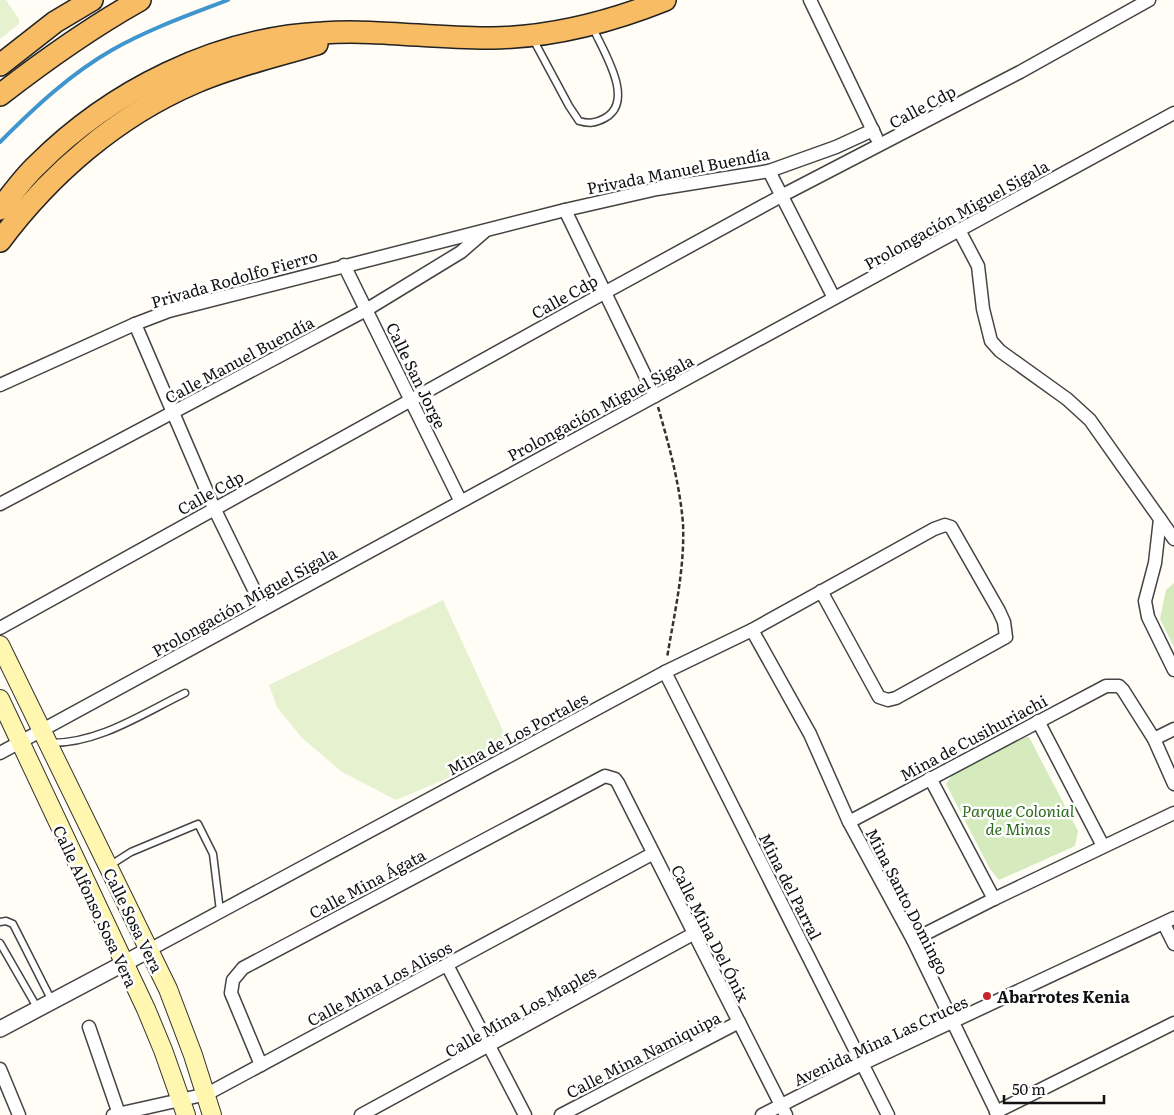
<svg xmlns="http://www.w3.org/2000/svg" width="1174" height="1115" viewBox="0 0 1174 1115" font-family="Literata,serif">
	<style>
		.green { fill: #d5ebbd }
		.pitch { fill: #e6f2cf }
		.lines { fill: none; stroke-linecap: round; stroke-linejoin: round }
		.stream { stroke: #3f96cf; stroke-width: 4 }
		.service-casing { stroke: #444; stroke-width: 9 }
		.minor-casing { stroke: #444; stroke-width: 15 }
		.tertiary-casing { stroke: #444; stroke-width: 18 }
		.secondary-casing { stroke: #333; stroke-width: 20 }
		.trunk-casing { stroke: #222; stroke-width: 24 }
		.path { stroke: #333; stroke-width: 2.5; stroke-dasharray: 5 2.5; stroke-linecap: butt }
		.service { stroke: #fff; stroke-width: 6 }
		.minor { stroke: #fff; stroke-width: 12 }
		.tertiary { stroke: #fff; stroke-width: 15 }
		.secondary { stroke: #fff6b0; stroke-width: 18 }
		.trunk { stroke: #f7bc64; stroke-width: 21 }
		.poi-dot { fill: #c4262e; stroke: #fff; stroke-width: 2 }
		.labels { text-anchor: middle; dominant-baseline: central; stroke-width: 5; stroke-linejoin: round; paint-order: stroke }
		.street-label { font-size: 16px; fill: #111; stroke: #fff }
		.park-label { font-size: 16px; font-style: italic; fill: #2f6b1f; stroke: #fff }
		.poi-label { font-size: 16px; font-weight: bold; fill: #111; stroke: #fff; text-anchor: start }
	</style>
	<rect width="100%" height="100%" fill="#fffdf5"/>
	<!-- green -->
	<g class="green">
		<path d="M 1174,583 L 1174,647 L 1160,619 L 1166,590 Z"/>
		<path d="M 1029,737 L 1078,831 L 1075,846 L 999,880 L 990,869 L 946,784 L 953,774 L 1020,738 Z"/>
	</g>
	<!-- pitch -->
	<g class="pitch">
		<path d="M 0,0 L 6,0 L 19,19 L 19,24 L 0,39 Z"/>
		<path d="M 443,600 L 509,744 L 448,778 L 396,800 L 342,772 L 301,737 L 277,707 L 269,685 Z"/>
	</g>
	<g class="lines">
		<!-- stream -->
		<path class="stream" d="M 0,142 C 34,108 70,74 112,50 C 149,29 189,15 228,0"/>
		<defs>
			<g id="service">
				<path d="M 533,39 L 569,106 L 579,121 C 589,124 596,123 605,118 C 636,101 603,51 593,28"/>
				<path d="M 49,743 C 98,744 142,714 185,693"/>
				<path d="M 109,866 L 131,852 L 198,824 L 213,854 L 220,911"/>
				<path d="M 0,922 L 6,921 L 13,924 L 52,1001"/>
				<path d="M 0,943 L 38,1009"/>
			</g>
			<g id="minor">
				<path d="M 810,0 L 876,137"/>
				<path d="M 769,171 L 834,298"/>
				<path d="M 565,210 L 655,396"/>
				<path d="M 959,230 L 978,266 L 983,309 L 991,341 L 1000,351 L 1067,399 L 1090,420 L 1160,519 L 1155,563 L 1145,601 L 1148,617 L 1174,670"/>
				<path d="M 344,265 L 460,500"/>
				<path d="M 135,324 L 214,508 L 263,608"/>
				<path d="M 0,385 L 135,324 L 169,311 L 565,210 L 657,189 L 769,171 L 836,147 L 873,130"/>
				<path d="M 0,504 L 366,310 L 461,252 L 484,232"/>
				<path d="M 1160,519 L 1174,539"/>
				<path d="M 0,628 L 604,293 L 783,195 L 1020,72 L 1149,0"/>
				<path d="M 752,630 L 934,529 L 945,525 L 951,527 L 999,611 L 1004,622 L 1006,637 L 896,698 L 888,700 L 879,697 L 821,591"/>
				<path d="M 665,672 L 888,1115"/>
				<path d="M 1038,721 L 1103,846"/>
				<path d="M 1154,739 L 1174,729"/>
				<path d="M 0,753 L 1174,113"/>
				<path d="M 930,778 L 994,899"/>
				<path d="M 849,822 L 1106,686 L 1119,686 L 1123,690 L 1154,739 L 1174,784"/>
				<path d="M 1164,924 L 1174,944"/>
				<path d="M 913,940 L 994,899 L 1174,813"/>
				<path d="M 149,950 L 665,672 L 752,630 L 810,734 L 849,822 L 913,940 L 998,1115"/>
				<path d="M 447,965 L 525,1115"/>
				<path d="M 89,1027 L 119,1114"/>
				<path d="M 261,1065 L 231,993 L 233,980 L 243,968 L 605,776 L 615,779 L 618,783 L 786,1115"/>
				<path d="M 0,1069 L 19,1115"/>
				<path d="M 996,1112 L 1174,1023"/>
				<path d="M 113,1115 L 207,1094 L 652,854"/>
				<path d="M 361,1115 L 693,934"/>
				<path d="M 561,1115 L 739,1022"/>
				<path d="M 762,1115 L 862,1064 L 1174,918"/>
			</g>
			<path id="tertiary" d="M 0,1029 L 149,950"/>
			<g id="secondary">
				<path d="M 0,645 L 168,989 L 193,1055 L 212,1115"/>
				<path d="M 0,699 L 146,1009 L 163,1050 L 186,1115"/>
			</g>
			<g id="trunk">
				<path d="M 0,65 L 55,22 L 92,0"/>
				<path d="M 0,95 C 45,60 90,28 140,0"/>
				<path d="M 0,209 C 12,194 23,178 37,165 C 111,91 216,38 322,33 C 379,29 436,39 493,38 C 553,37 610,22 665,0"/>
				<path d="M 0,241 C 50,174 117,116 194,83 C 233,66 277,56 317,44"/>
			</g>
		</defs>
		<!-- service casing -->
		<use href="#service" class="service-casing"/>
		<!-- minor casing -->
		<use href="#minor" class="minor-casing"/>
		<!-- tertiary casing -->
		<use href="#tertiary" class="tertiary-casing"/>
		<!-- secondary casing -->
		<use href="#secondary" class="secondary-casing"/>
		<!-- trunk casing -->
		<use href="#trunk" class="trunk-casing"/>
		<!-- path -->
		<path class="path" d="M 658,407 C 669,445 680,485 683,524 C 685,569 674,615 667,658"/>
		<!-- service -->
		<use href="#service" class="service"/>
		<!-- minor -->
		<use href="#minor" class="minor"/>
		<!-- tertiary -->
		<use href="#tertiary" class="tertiary"/>
		<!-- secondary -->
		<use href="#secondary" class="secondary"/>
		<!-- trunk -->
		<use href="#trunk" class="trunk"/>
	</g>
	<!-- markers -->
	<circle class="poi-dot" cx="987" cy="996" r="5"/>
	<g class="labels">
		<!-- street labels -->
		<g class="street-label">
			<text transform="translate(922 106) rotate(-28)">Calle Cdp</text>
			<text transform="translate(678 170) rotate(-11)">Privada Manuel Buendía</text>
			<text transform="translate(956 214) rotate(-29)">Prolongación Miguel Sigala</text>
			<text transform="translate(234 278) rotate(-16)">Privada Rodolfo Fierro</text>
			<text transform="translate(564 296) rotate(-29)">Calle Cdp</text>
			<text transform="translate(239 359) rotate(-28)">Calle Manuel Buendía</text>
			<text transform="translate(417 375) rotate(64)">Calle San Jorge</text>
			<text transform="translate(600 407) rotate(-28)">Prolongación Miguel Sigala</text>
			<text transform="translate(210 492) rotate(-29)">Calle Cdp</text>
			<text transform="translate(244 601) rotate(-29)">Prolongación Miguel Sigala</text>
			<text transform="translate(517 733) rotate(-28)">Mina de Los Portales</text>
			<text transform="translate(973 737) rotate(-28)">Mina de Cusihuriachi</text>
			<text transform="translate(367 883) rotate(-28)">Calle Mina Ágata</text>
			<text transform="translate(791 886) rotate(63)">Mina del Parral</text>
			<text transform="translate(908 901) rotate(63)">Mina Santo Domingo</text>
			<text transform="translate(96 906) rotate(65)">Calle Alfonso Sosa Vera</text>
			<text transform="translate(134 920) rotate(64)">Calle Sosa Vera</text>
			<text transform="translate(711 933) rotate(63)">Calle Mina Del Ónix</text>
			<text transform="translate(379 983) rotate(-28)">Calle Mina Los Alisos</text>
			<text transform="translate(520 1011) rotate(-29)">Calle Mina Los Maples</text>
			<text transform="translate(880 1040) rotate(-25)">Avenida Mina Las Cruces</text>
			<text transform="translate(643 1054) rotate(-27)">Calle Mina Namiquipa</text>
		</g>
		<!-- park labels -->
		<g class="park-label">
			<text x="1018" y="810">Parque Colonial<tspan x="1018" dy="18">de Minas</tspan></text>
		</g>
		<!-- poi labels -->
		<g class="poi-label">
			<text x="997" y="996">Abarrotes Kenia</text>
		</g>
	</g>
	<!-- scale -->
	<path d="M1004 1095v8h100v-8" fill="none" stroke="#111111" stroke-width="2.5"/>
	<text x="1012" y="1095" font-size="15" fill="#111111" stroke="#ffffff" stroke-width="4" paint-order="stroke">50 m</text>
</svg>
